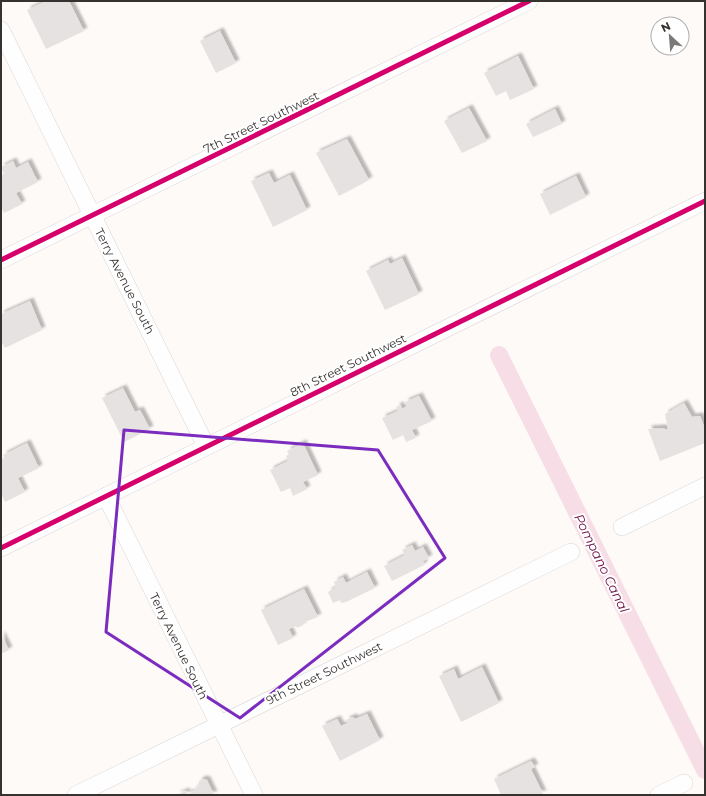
<svg xmlns="http://www.w3.org/2000/svg" width="706" height="796" viewBox="0 0 706 796" font-family="Montserrat,sans-serif">
	<style>
		.lines { fill: none; stroke-linecap: round; stroke-linejoin: round }
		.canal { stroke: #f7dee6; stroke-width: 18 }
		.building { fill: #e6e2e1; filter: url(#shadow) }
		.minor-casing { stroke: #dbd7d5; stroke-width: 18 }
		.minor { stroke: #fffefe; stroke-width: 17 }
		.cycleway-casing { stroke: #fff; stroke-width: 8 }
		.cycleway { stroke: #d6006c; stroke-width: 5 }
		.marked { fill: none; stroke: #7b2cbf; stroke-width: 3; stroke-linejoin: round }
		.labels { text-anchor: middle; dominant-baseline: central; stroke-width: 4; stroke-linejoin: round; paint-order: stroke }
		.street-label { font-size: 12px; fill: #363230; stroke: #fff }
		.water-label { font-size: 13px; font-style: italic; fill: #6e0e43; stroke: #fff }
	</style>
	<defs>
		<filter id="shadow"><feDropShadow dx="3.5" dy="-3.5" stdDeviation="1" flood-color="#0004"/></filter>
	</defs>
	<rect width="100%" height="100%" fill="#fdfaf8"/>
	<g class="lines">
		<!-- canal -->
		<path class="canal" d="M 499,355 L 705,770"/>
	</g>
	<!-- building -->
	<g class="building">
		<path d="M 46,1 L 69,1 L 84,31 L 46,49 L 27,10 Z"/>
		<path d="M 220,31 L 236,63 L 216,73 L 200,41 Z"/>
		<path d="M 518,56 L 534,89 L 510,100 L 506,91 L 496,96 L 484,73 Z"/>
		<path d="M 469,108 L 487,141 L 462,153 L 444,121 Z"/>
		<path d="M 555,109 L 562,124 L 533,137 L 526,124 Z"/>
		<path d="M 347,139 L 369,180 L 339,196 L 316,153 Z"/>
		<path d="M 13,161 L 16,168 L 28,162 L 38,182 L 16,193 L 22,204 L 4,213 L 1,206 L 1,176 L 4,174 L 1,167 Z"/>
		<path d="M 269,173 L 274,183 L 290,175 L 307,210 L 273,227 L 251,181 Z"/>
		<path d="M 576,176 L 586,197 L 550,215 L 540,194 Z"/>
		<path d="M 402,258 L 419,294 L 385,310 L 366,271 L 388,260 L 390,264 Z"/>
		<path d="M 30,301 L 42,330 L 5,348 L 1,341 L 1,314 Z"/>
		<path d="M 123,388 L 135,412 L 140,410 L 150,429 L 124,442 L 102,398 Z"/>
		<path d="M 419,396 L 432,421 L 412,430 L 416,438 L 406,442 L 403,435 L 393,440 L 382,418 L 398,411 L 396,407 L 400,405 L 402,409 L 407,406 L 405,402 Z"/>
		<path d="M 684,403 L 692,417 L 700,416 L 705,429 L 705,443 L 660,461 L 648,429 L 662,428 L 668,430 L 665,414 Z"/>
		<path d="M 27,443 L 39,468 L 18,478 L 25,492 L 5,502 L 1,493 L 1,460 L 5,458 L 3,455 Z"/>
		<path d="M 303,443 L 318,475 L 303,482 L 307,489 L 293,496 L 290,488 L 281,492 L 270,470 L 288,461 L 286,456 L 289,454 L 287,451 Z"/>
		<path d="M 412,545 L 415,551 L 423,547 L 429,558 L 423,561 L 424,565 L 392,581 L 384,566 L 405,555 L 402,550 Z"/>
		<path d="M 367,572 L 375,588 L 346,602 L 341,603 L 340,600 L 333,603 L 328,592 L 336,587 L 334,582 L 343,577 L 346,583 Z"/>
		<path d="M 304,589 L 318,617 L 302,623 L 303,625 L 297,628 L 296,626 L 289,629 L 293,638 L 278,645 L 261,610 Z"/>
		<path d="M 1,634 L 9,650 L 1,654 Z"/>
		<path d="M 482,667 L 499,703 L 461,722 L 439,676 L 454,669 L 458,679 Z"/>
		<path d="M 367,714 L 380,740 L 340,761 L 322,726 L 337,719 L 341,726 L 348,723 L 346,720 L 353,717 L 355,719 Z"/>
		<path d="M 531,761 L 535,767 L 531,769 L 543,794 L 501,795 L 494,779 Z"/>
		<path d="M 203,779 L 207,780 L 214,795 L 176,795 L 186,791 L 187,794 L 195,791 L 194,789 L 198,787 L 199,781 Z"/>
	</g>
	<g class="lines">
		<defs>
			<g id="minor">
				<path d="M 1,30 L 206,446"/>
				<path d="M 1,260 L 529,1"/>
				<path d="M 106,496 L 254,795"/>
				<path d="M 622,527 L 705,486"/>
				<path d="M 1,548 L 705,201"/>
				<path d="M 76,795 L 571,552"/>
				<path d="M 659,795 L 684,783"/>
			</g>
		</defs>
		<!-- minor casing -->
		<use href="#minor" class="minor-casing"/>
		<!-- minor -->
		<use href="#minor" class="minor"/>
		<defs>
			<g id="cycleway">
				<path d="M 1,260 L 529,1"/>
				<path d="M 1,548 L 705,201"/>
			</g>
		</defs>
		<!-- cycleway casing -->
		<use href="#cycleway" class="cycleway-casing"/>
		<!-- cycleway -->
		<use href="#cycleway" class="cycleway"/>
	</g>
	<!-- marked area -->
	<path class="marked" d="M 124,430 L 378,450 L 445,558 L 240,718 L 106,632 Z"/>
	<g class="labels">
		<!-- street labels -->
		<g class="street-label">
			<text transform="translate(261 122) rotate(-26)">7th Street Southwest</text>
			<text transform="translate(125 281) rotate(63)">Terry Avenue South</text>
			<text transform="translate(348 365) rotate(-26)">8th Street Southwest</text>
			<text transform="translate(179 646) rotate(64)">Terry Avenue South</text>
			<text transform="translate(324 673) rotate(-26)">9th Street Southwest</text>
		</g>
		<!-- water labels -->
		<g class="water-label">
			<text transform="translate(602 563) rotate(64)">Pompano Canal</text>
		</g>
	</g>
	<!-- border -->
	<rect width="706" height="796" fill="none" stroke="#363230" stroke-width="4"/>
	<!-- north arrow -->
	<g transform="translate(670 36) rotate(334)"><circle r="19" fill="#ffffff" stroke="#afadac"/>
	<path d="M0-3L7 15L0 10L-7 15Z" fill="#7c7876"/>
	<text y="-6" font-size="11" font-weight="bold" text-anchor="middle" fill="#363230">N</text>
	</g>
</svg>
